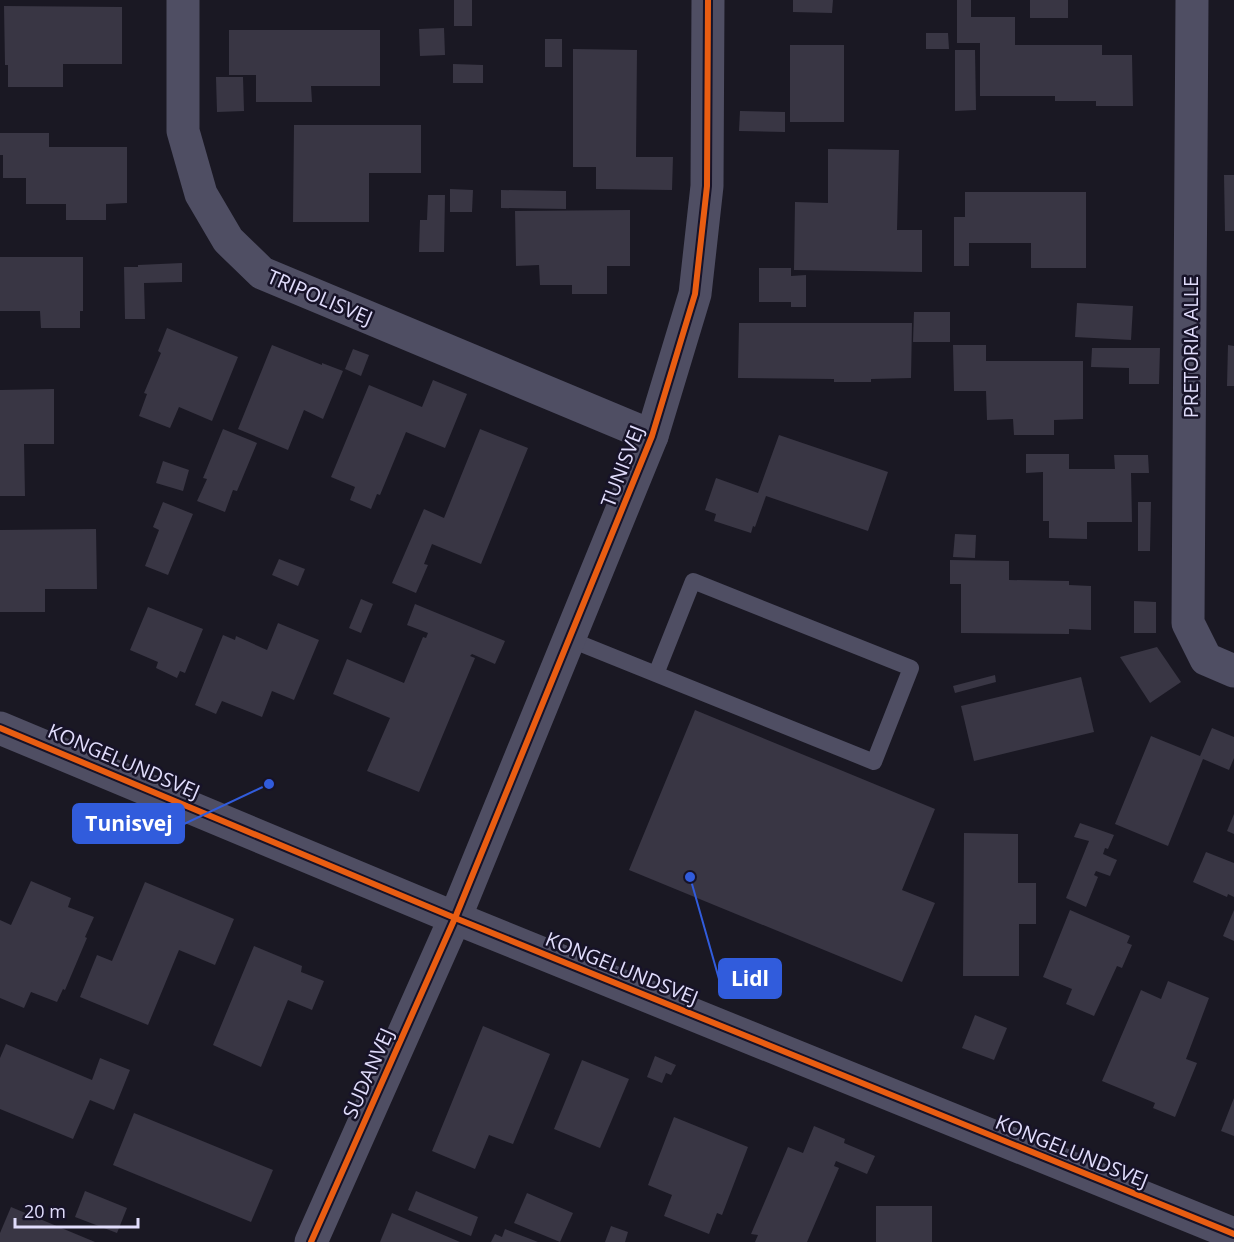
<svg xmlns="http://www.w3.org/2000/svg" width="1234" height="1242" viewBox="0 0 1234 1242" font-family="'Open Sans',sans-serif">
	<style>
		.building { fill: #393644 }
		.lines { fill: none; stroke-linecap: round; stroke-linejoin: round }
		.service { stroke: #4f4e63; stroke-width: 16 }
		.minor { stroke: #4f4e63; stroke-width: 33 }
		.tertiary { stroke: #4f4e63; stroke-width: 33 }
		.cycleway-casing { stroke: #171328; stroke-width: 10 }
		.cycleway { stroke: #e95d12; stroke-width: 6 }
		.labels { text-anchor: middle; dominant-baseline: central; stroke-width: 5; stroke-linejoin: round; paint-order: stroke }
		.street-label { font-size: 20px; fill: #e1ddfc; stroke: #171328 }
		.leader { fill: none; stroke: #315cdc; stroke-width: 2 }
		.callout-dot { fill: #315cdc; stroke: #171328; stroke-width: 2 }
		.callout { fill: #315cdc; stroke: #315cdc; stroke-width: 2 }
		.callout-label { font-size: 21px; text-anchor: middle; font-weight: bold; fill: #fff }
	</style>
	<rect width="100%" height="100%" fill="#1a1823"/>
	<!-- building -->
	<g class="building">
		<rect x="454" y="0" width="18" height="26"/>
		<path d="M 793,0 L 833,0 L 832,13 L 793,12 Z"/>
		<path d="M 957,0 L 971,0 L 971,17 L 1015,17 L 1015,45 L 1102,45 L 1102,55 L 1132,55 L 1133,106 L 1096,106 L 1096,101 L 1055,101 L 1055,96 L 980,96 L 980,43 L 957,43 Z"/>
		<rect x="1030" y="0" width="38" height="18"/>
		<path d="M 4,6 L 122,7 L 122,64 L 63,64 L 63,87 L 8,87 L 8,65 L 5,65 Z"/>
		<path d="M 444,28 L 445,55 L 420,56 L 419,29 Z"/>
		<path d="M 229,30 L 380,30 L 380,86 L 311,86 L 312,102 L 256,102 L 256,75 L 229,75 Z"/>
		<path d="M 926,33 L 948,33 L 949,49 L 926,49 Z"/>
		<rect x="545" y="39" width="17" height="28"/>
		<rect x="790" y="45" width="54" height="77"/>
		<path d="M 573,49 L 637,50 L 636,157 L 673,157 L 672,190 L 596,189 L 596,167 L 573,167 Z"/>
		<path d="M 955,50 L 975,50 L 976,110 L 955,111 Z"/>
		<path d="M 453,64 L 483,65 L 483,83 L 453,83 Z"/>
		<path d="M 216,77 L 243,77 L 244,111 L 217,112 Z"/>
		<path d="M 740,111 L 785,112 L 785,132 L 739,131 Z"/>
		<path d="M 294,125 L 421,125 L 421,173 L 369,173 L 369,222 L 293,222 Z"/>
		<path d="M 0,133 L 49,133 L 49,147 L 127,147 L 127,203 L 106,204 L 106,220 L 66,220 L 66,204 L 26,204 L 26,178 L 3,178 L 3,155 L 0,155 Z"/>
		<path d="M 828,149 L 899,150 L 897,230 L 922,230 L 922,272 L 794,270 L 795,202 L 828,203 Z"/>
		<path d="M 1224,175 L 1234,175 L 1234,231 L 1225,231 Z"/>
		<path d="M 450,189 L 473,190 L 472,212 L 450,212 Z"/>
		<path d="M 501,190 L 566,191 L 566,209 L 501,208 Z"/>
		<path d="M 965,192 L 1086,192 L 1086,268 L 1031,268 L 1031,243 L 969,243 L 969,266 L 954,266 L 954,217 L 965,217 Z"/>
		<path d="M 428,195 L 445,195 L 444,252 L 419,252 L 420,220 L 427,220 Z"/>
		<path d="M 630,210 L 630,266 L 607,266 L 607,294 L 572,294 L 572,285 L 540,285 L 539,265 L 516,266 L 515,211 Z"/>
		<path d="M 0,257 L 83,257 L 83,311 L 80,311 L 80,328 L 41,328 L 40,311 L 0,311 Z"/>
		<path d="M 182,263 L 182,282 L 144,283 L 145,319 L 125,319 L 124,267 L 138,267 L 138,265 Z"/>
		<path d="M 759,268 L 791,268 L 791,276 L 806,275 L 806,307 L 791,307 L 791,302 L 759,302 Z"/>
		<path d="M 1077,303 L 1133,306 L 1131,340 L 1075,337 Z"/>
		<path d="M 914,312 L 950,312 L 950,342 L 913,342 Z"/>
		<path d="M 739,323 L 912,323 L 911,378 L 871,379 L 871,382 L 834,382 L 834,379 L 738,378 Z"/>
		<path d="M 167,328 L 238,357 L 212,421 L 179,407 L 170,428 L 139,416 L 147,394 L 144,393 L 161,353 L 158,351 Z"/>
		<path d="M 272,345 L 322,365 L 322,363 L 343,371 L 323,419 L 304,410 L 288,450 L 238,429 Z"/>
		<path d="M 953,345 L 986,345 L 986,361 L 1083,361 L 1083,419 L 1054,420 L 1054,435 L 1014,435 L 1013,419 L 987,420 L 986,391 L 954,391 Z"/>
		<path d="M 1228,345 L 1234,346 L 1234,386 L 1227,386 Z"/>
		<path d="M 1092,348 L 1160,348 L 1159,384 L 1129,384 L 1129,368 L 1091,367 Z"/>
		<path d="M 353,349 L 369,355 L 361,376 L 345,369 Z"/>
		<path d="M 433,380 L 467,394 L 445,448 L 406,432 L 380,495 L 377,494 L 371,509 L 350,500 L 355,487 L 331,477 L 369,385 L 422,407 Z"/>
		<path d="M 54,389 L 54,444 L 24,444 L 25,496 L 0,496 L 0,390 Z"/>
		<path d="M 223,429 L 257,443 L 237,491 L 233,490 L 225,512 L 197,501 L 207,479 L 203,478 Z"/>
		<path d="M 480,429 L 528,448 L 481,564 L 432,544 L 424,564 L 428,565 L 416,593 L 392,583 L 424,509 L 444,518 Z"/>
		<path d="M 779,435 L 888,472 L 868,531 L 766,496 L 755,527 L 753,526 L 751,533 L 714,521 L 716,514 L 705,510 L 716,478 L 758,493 Z"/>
		<path d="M 1026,454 L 1069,454 L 1069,469 L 1115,469 L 1114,455 L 1148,455 L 1149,473 L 1131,473 L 1132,522 L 1087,522 L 1087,539 L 1049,538 L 1049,521 L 1043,521 L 1043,472 L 1026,473 Z"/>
		<path d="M 163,461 L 189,470 L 183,491 L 156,483 Z"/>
		<path d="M 163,502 L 193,514 L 168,575 L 145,566 L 159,530 L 153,527 Z"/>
		<path d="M 1138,502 L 1151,502 L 1150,551 L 1138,551 Z"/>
		<path d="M 96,529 L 97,589 L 45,589 L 45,612 L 0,612 L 0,530 Z"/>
		<path d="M 955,534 L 976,535 L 975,558 L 953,557 Z"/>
		<path d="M 279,559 L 305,569 L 298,586 L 272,575 Z"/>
		<path d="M 950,560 L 1009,561 L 1009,580 L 1069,581 L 1069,585 L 1091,586 L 1091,630 L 1069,629 L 1069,634 L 961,633 L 961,584 L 950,584 Z"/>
		<path d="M 361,599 L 373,604 L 361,633 L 349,628 Z"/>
		<path d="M 1134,601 L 1156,602 L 1156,633 L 1134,633 Z"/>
		<path d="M 415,604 L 505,641 L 495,664 L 472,654 L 470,656 L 475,658 L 419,792 L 367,771 L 390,718 L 333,694 L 347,659 L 404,683 L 423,637 L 426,638 L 428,633 L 407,625 Z"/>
		<path d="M 148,607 L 203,629 L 185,673 L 180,671 L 177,678 L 156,668 L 158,662 L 130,650 Z"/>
		<path d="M 278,623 L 319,640 L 294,700 L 272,691 L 262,717 L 222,701 L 216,714 L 195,705 L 223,635 L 235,640 L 236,636 L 267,650 Z"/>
		<path d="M 1157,647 L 1181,682 L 1150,703 L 1120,657 Z"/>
		<path d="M 995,675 L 996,682 L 955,693 L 953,686 Z"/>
		<path d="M 1081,677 L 1094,732 L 974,761 L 961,706 Z"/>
		<path d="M 695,710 L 935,809 L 902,890 L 935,903 L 902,982 L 629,870 Z"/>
		<path d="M 1212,728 L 1234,737 L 1234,758 L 1229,770 L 1203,759 L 1168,846 L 1115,824 L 1151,736 L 1200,756 Z"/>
		<path d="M 1234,814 L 1234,834 L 1227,831 Z"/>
		<path d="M 1080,823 L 1114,835 L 1108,849 L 1105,848 L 1103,854 L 1117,860 L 1110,876 L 1096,871 L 1094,875 L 1098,877 L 1086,907 L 1066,898 L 1089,841 L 1074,837 Z"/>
		<path d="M 964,833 L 1018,834 L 1018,883 L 1036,883 L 1036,924 L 1019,924 L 1019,976 L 963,976 Z"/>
		<path d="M 1206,852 L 1234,863 L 1234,897 L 1228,894 L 1227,897 L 1193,882 Z"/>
		<path d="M 31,881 L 71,898 L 68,907 L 94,917 L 85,937 L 87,938 L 65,990 L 63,989 L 57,1002 L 31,992 L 24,1008 L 0,998 L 0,920 L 11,925 Z"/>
		<path d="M 145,882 L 234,919 L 215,965 L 179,950 L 148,1025 L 80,997 L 97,955 L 112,961 Z"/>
		<path d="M 1070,910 L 1130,936 L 1127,943 L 1132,945 L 1122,968 L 1117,966 L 1094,1016 L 1066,1004 L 1072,989 L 1043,977 Z"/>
		<path d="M 1234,910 L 1234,941 L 1223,936 Z"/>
		<path d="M 254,946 L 302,966 L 301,972 L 324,981 L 312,1010 L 288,1000 L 261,1067 L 213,1045 Z"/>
		<path d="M 1168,981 L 1209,998 L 1186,1059 L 1197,1063 L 1175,1117 L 1153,1108 L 1155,1103 L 1102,1081 L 1141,990 L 1161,999 Z"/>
		<path d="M 975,1015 L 1007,1028 L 994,1060 L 962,1048 Z"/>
		<path d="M 483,1026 L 550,1054 L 513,1144 L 489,1135 L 475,1169 L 432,1151 Z"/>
		<path d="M 6,1044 L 92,1080 L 100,1058 L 130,1070 L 114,1110 L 90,1100 L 73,1139 L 0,1109 L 0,1058 Z"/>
		<path d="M 655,1056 L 676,1065 L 671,1075 L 666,1073 L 662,1083 L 647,1077 Z"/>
		<path d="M 582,1060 L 629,1079 L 600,1148 L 554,1129 Z"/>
		<path d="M 1234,1098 L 1234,1136 L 1221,1131 Z"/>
		<path d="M 134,1113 L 273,1170 L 251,1222 L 113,1165 Z"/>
		<path d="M 674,1117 L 748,1147 L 722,1215 L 717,1213 L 709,1234 L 664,1216 L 672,1195 L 648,1185 Z"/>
		<path d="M 814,1126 L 845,1139 L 844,1143 L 875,1156 L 867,1174 L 836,1161 L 834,1166 L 839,1168 L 807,1242 L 755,1242 L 758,1235 L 751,1234 L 788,1147 L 803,1153 Z"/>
		<path d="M 85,1191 L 127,1208 L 117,1233 L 75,1217 Z"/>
		<path d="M 416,1191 L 478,1217 L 471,1236 L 408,1210 Z"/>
		<path d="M 527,1193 L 573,1213 L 560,1242 L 514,1223 Z"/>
		<rect x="876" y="1206" width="56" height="36"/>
		<path d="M 11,1207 L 95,1242 L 0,1242 L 0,1233 Z"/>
		<path d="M 392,1213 L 460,1242 L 380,1242 Z"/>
		<path d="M 611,1226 L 628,1232 L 625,1242 L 605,1242 Z"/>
		<path d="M 505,1229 L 538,1242 L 491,1242 L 495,1234 L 502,1237 Z"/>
	</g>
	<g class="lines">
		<!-- service -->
		<path class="service" d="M 569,639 L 874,762 L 911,668 L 693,581 L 656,674"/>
		<!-- minor -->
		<g class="minor">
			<path d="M 183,0 L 183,131 L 201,194 L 228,240 L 262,273 L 652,436"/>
			<path d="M 1192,0 L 1188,623 L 1206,659 L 1234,671"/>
			<path d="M 311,1242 L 455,918 L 652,436 L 695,294 L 707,186 L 708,0"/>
		</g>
		<!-- tertiary -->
		<path class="tertiary" d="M 0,728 L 455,918 L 1234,1234"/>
		<defs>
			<g id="cycleway">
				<path d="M 0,728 L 455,918 L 1234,1234"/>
				<path d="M 311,1242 L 455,918 L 652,436 L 695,294 L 707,186 L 708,0"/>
			</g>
		</defs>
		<!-- cycleway casing -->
		<use href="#cycleway" class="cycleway-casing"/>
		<!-- cycleway -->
		<use href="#cycleway" class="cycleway"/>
	</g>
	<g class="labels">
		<!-- street labels -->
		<g class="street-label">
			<text transform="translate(320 297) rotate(23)">TRIPOLISVEJ</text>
			<text transform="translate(1190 347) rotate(-90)">PRETORIA ALLE</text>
			<text transform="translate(622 466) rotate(-69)">TUNISVEJ</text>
			<text transform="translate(124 761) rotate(23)">KONGELUNDSVEJ</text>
			<text transform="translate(622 968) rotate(22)">KONGELUNDSVEJ</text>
			<text transform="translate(368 1073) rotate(-66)">SUDANVEJ</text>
			<text transform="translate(1072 1151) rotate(22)">KONGELUNDSVEJ</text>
		</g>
	</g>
	<!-- callouts -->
	<path class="leader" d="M269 784L184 824M690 877L719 979"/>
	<g class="callout-dot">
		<circle cx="269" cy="784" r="6"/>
		<circle cx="690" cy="877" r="6"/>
	</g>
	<g class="callout">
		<rect x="73" y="804" width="111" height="39" rx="6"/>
		<rect x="719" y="959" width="62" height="39" rx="6"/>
	</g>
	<g class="callout-label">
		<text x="129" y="831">Tunisvej</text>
		<text x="750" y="986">Lidl</text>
	</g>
	<!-- scale -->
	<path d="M15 1218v9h123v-9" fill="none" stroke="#e1ddfc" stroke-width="3"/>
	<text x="24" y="1218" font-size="18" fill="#e1ddfc" stroke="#171328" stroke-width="4.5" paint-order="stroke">20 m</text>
</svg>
